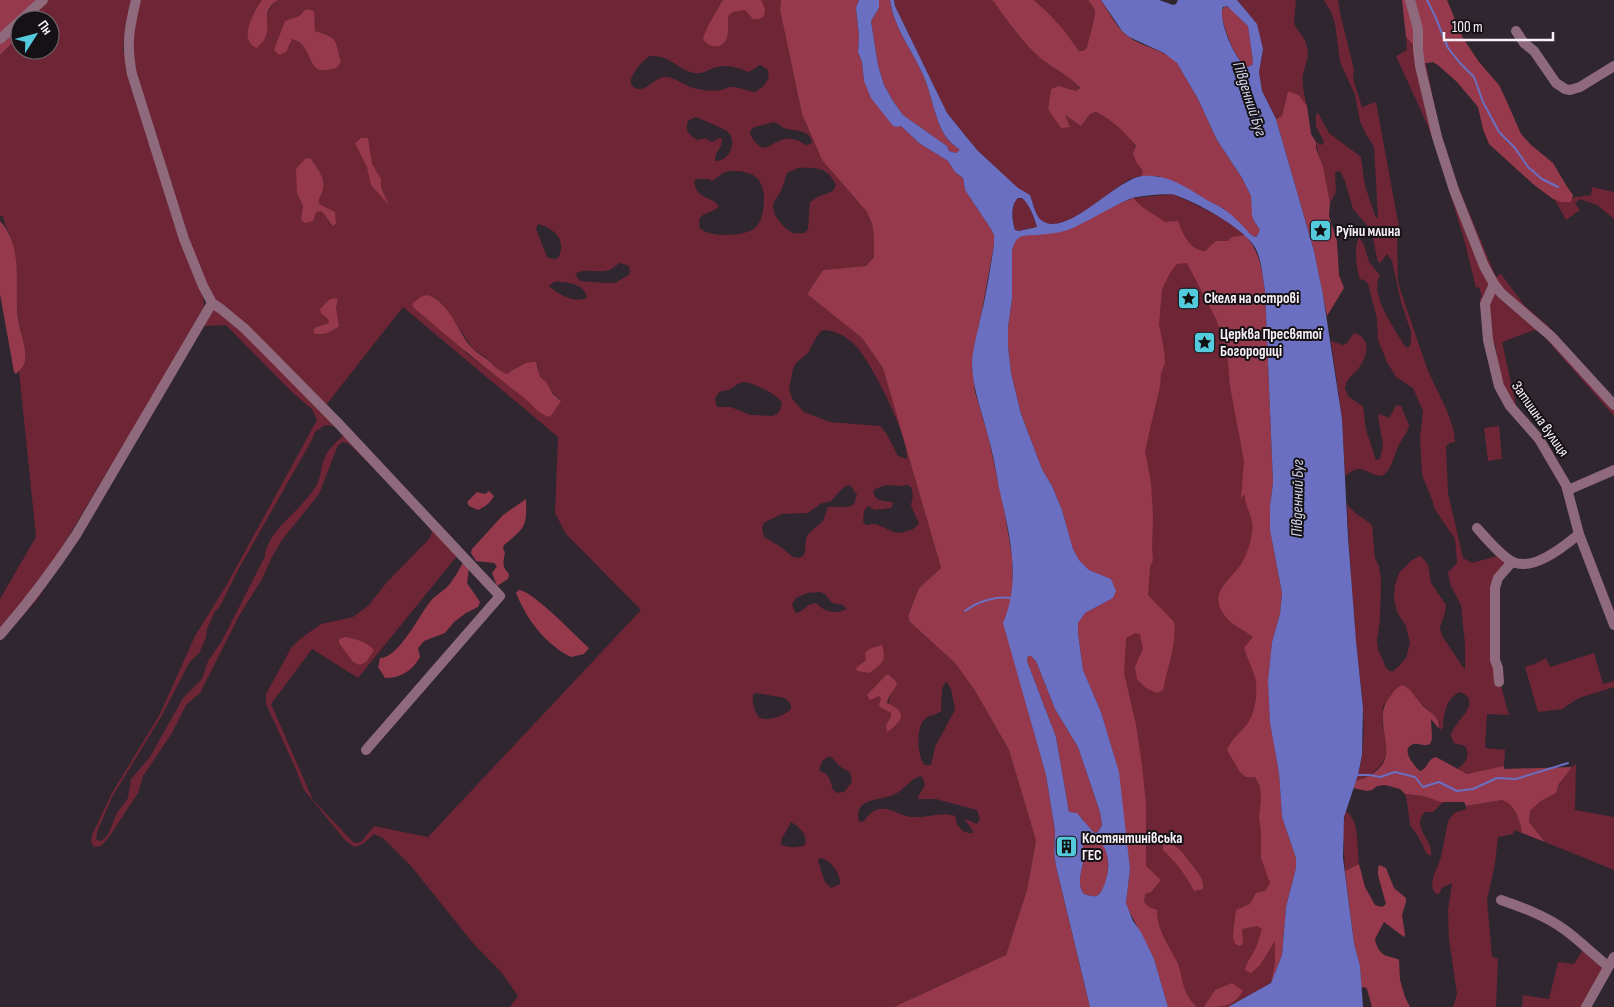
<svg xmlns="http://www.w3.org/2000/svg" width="1614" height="1007" viewBox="0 0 1614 1007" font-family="'Sofia Sans Condensed',sans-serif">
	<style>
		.green { fill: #6e2535; fill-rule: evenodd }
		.forest { fill: #96394c }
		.water { fill: #6a6fc1; fill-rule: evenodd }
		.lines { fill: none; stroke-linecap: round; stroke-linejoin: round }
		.stream { stroke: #6a6fc1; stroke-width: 2 }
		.river { stroke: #6a6fc1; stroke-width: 12 }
		.minor { stroke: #8f697c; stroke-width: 10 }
		.labels { text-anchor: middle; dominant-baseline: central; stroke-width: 4; stroke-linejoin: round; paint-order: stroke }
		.poi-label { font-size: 15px; font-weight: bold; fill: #f8f2f8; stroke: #151115; text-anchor: start }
		.street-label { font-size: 15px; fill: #f8f2f8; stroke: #151115 }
		.water-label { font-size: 16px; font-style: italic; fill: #d2d6ec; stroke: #151115 }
	</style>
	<rect width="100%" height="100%" fill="#2f2630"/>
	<!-- green -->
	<g class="green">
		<path d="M 49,0 L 133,0 L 124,35 L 123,49 L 129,79 L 203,296 L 204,305 L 201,316 L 50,567 L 0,631 L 0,599 L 36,537 L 19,371 C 22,368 24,366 25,361 C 27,346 19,330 18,315 C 15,290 18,266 12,241 C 10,232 4,226 3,216 L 0,216 L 0,55 L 20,35 L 20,50 L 50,50 L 50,20 L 32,20 L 31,15 Z"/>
		<path d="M 141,0 L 262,0 C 253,14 246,25 249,42 L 266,34 C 267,20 265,9 278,0 L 781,0 L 780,10 L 802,114 L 822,160 L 867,212 L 872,224 L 874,236 L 874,257 L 866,266 L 823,270 L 807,294 L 862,338 L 883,368 L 941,568 L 919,588 L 908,616 L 910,622 L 955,663 L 974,689 L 1009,750 L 1036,841 L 1027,890 L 1006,955 L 894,1007 L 510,1007 L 518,996 L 502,973 L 472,942 L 411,866 L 383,838 L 374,834 L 363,844 L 354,847 L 344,839 L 304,790 L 295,767 L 266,704 L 266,694 L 291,648 L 300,639 L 321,624 L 353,617 L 368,606 L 387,582 L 430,538 L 432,532 L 417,510 L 349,444 L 343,442 L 338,445 L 319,494 L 282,540 L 272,557 L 262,579 L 239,616 L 200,693 L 186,705 L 172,733 L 143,776 L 138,793 L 109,837 L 101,846 L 94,847 L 91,841 L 92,835 L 112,793 L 160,714 L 195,636 L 226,586 L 317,420 L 312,409 L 292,392 L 226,325 L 204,326 L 55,572 L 36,601 L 0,640 L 38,593 L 210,304 L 140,86 L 131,53 L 132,33 ZM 306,9 L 315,31 L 330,36 L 336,68 C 332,69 325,71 320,70 C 307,66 311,44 292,39 L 285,21 L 299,16 ZM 650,56 C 672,55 677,70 695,73 C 704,74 709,69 717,67 C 728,64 738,68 749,72 L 760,65 L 767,69 C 772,79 764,87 755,92 C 747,91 740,87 732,87 C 728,87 725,89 721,90 C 714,91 705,91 698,89 C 687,88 676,77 666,77 C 653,77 647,93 635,88 C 622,83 643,59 650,56 ZM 695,117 C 699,118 725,129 728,132 C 738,143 729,161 715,161 C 714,153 723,147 722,139 L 719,138 L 712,142 L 705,138 L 698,140 C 689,136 685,131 688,121 ZM 773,122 C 778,123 780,126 784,128 C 795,132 810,128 812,143 L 807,145 C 802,143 796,139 791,139 C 780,137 772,147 762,148 C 757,145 745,133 753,128 C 756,126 769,124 773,122 ZM 798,168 C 816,167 828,167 836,185 L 833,191 L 818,197 L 810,202 L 808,229 L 805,233 C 801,233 797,234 793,233 C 784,229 773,216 773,206 C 774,198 780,195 782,188 C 784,184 785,178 787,173 ZM 729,171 C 751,170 764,176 764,200 C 763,229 753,234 725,235 C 717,235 706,234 700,228 C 695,211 712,215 719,206 C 710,195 697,200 694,182 L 696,179 L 709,179 L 712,181 L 723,173 ZM 323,192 L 318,200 L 319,204 L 336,224 L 331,226 L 324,214 L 321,211 L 316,212 L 301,220 L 303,206 ZM 538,224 C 556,229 567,241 558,258 L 554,259 L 547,257 L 536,229 ZM 620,263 L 629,266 L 630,274 L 615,283 L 604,283 L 580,281 L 575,274 C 585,267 598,274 609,270 C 613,269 616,265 620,263 ZM 554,282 C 566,281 584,284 587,297 C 576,305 558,294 549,286 ZM 434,297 L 442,303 L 473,349 L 484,356 L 501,372 L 507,374 L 521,365 L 538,365 L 539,377 C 549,383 550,393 560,399 L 544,415 L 524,397 L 466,353 ZM 338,298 L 336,308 L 336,329 L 319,335 L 315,334 L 313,330 L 316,327 L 329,323 L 328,319 ZM 403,307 L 558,437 L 555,513 L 566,534 L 641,610 L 428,837 L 374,826 L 361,842 L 354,843 L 313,800 L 271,704 L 312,649 L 358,678 L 461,551 L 326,405 ZM 823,330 C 834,330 846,336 854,344 C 871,360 909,437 907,459 L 898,456 L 886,433 L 880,426 L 830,422 L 804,412 L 793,400 L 789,390 L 793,369 L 796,363 L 808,353 L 814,341 L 820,332 ZM 744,382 C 753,383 778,394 782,403 L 780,410 L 777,414 L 773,416 L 750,415 L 731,407 L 717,407 L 715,399 C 720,387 724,393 732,388 C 737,385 738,383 744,382 ZM 325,425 L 335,426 L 341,432 L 343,436 C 336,442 329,448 325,457 C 320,466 322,477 316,486 C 302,511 269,527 265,556 L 222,641 L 208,661 L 202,679 L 183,698 L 150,757 L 131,779 L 128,798 L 117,813 L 108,835 L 101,841 L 96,840 L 97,832 L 112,797 L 161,717 L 189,663 L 199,653 L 206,638 L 207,629 L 215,611 L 219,608 L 238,570 L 312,440 L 315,432 ZM 850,485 L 857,495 L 854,504 L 848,507 L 828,507 L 823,521 L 808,534 L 806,538 L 805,552 L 803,556 L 799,558 L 793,557 L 781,547 L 764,537 L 762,527 L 765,522 L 782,514 L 808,513 L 820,504 L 831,501 L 841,490 L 844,487 ZM 886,485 L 899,486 L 907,485 L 911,487 L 913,495 L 911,505 L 919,524 L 913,529 L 901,533 L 894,532 L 876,524 L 866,525 L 863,521 L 864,511 L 868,506 L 875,510 L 891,508 L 893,504 L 892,502 C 883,501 875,501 873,492 L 875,489 ZM 820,592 L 825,594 L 832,603 L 843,605 L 847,609 C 840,612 829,614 822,608 C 820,607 818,604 815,603 L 809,605 L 800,612 L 795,613 L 792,604 L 796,598 L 807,593 ZM 889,675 L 897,686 C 883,702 889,707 898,724 L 890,719 L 891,713 L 879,696 ZM 946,681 L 951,689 L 955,710 L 935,747 L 931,765 L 925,765 C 917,757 916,728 924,720 C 929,714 936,716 941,711 L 942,689 ZM 756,693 L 785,698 L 791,704 L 791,709 C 784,716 769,721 760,718 C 754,711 752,703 753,695 ZM 830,756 L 842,768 L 850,772 L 852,782 L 844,792 C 829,795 834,786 829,778 C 826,773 823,773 819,770 L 823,760 ZM 921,776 L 923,778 L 925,785 L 918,797 L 919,799 L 936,799 L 977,810 L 980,819 L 977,824 L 966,819 L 965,820 L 972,829 L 973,833 C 963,835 954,824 956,816 C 939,811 929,818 913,817 C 901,817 892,807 879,809 C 872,811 868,815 864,821 L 859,822 C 853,796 880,802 895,794 C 904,790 911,778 921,776 ZM 791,822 C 800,827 808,835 805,845 C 797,848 788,848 781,844 L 782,838 ZM 820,858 C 830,859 841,874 840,884 L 831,888 L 825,882 L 818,861 Z"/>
		<path d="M 894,0 L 991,0 L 994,2 C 1005,18 1025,45 1039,57 C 1052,68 1070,75 1080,89 L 1076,91 L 1059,86 L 1051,89 L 1048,109 L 1070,127 L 1065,115 L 1081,126 L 1090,114 L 1096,112 C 1108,118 1129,133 1135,146 C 1140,156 1133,159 1143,171 L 1141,176 C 1138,177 1133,178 1130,179 C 1111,189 1062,238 1041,220 C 1035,215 1033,203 1030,195 L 1018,189 L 977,150 L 947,113 L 895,6 Z"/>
		<path d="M 1034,0 L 1088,0 C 1090,3 1094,7 1095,11 C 1096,14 1088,40 1087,48 L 1083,51 L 1079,51 L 1046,11 Z"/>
		<path d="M 1237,0 L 1296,0 L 1294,23 C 1298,32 1305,37 1307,47 C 1310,59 1305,64 1303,74 C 1301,85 1305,96 1307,106 L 1299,95 L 1288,91 L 1282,116 L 1276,119 L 1262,91 L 1259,72 L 1263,49 L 1241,4 Z"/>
		<path d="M 1324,0 L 1338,0 L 1340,13 L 1354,70 L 1353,79 L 1362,107 L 1376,102 L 1399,227 L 1397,237 L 1398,282 L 1401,292 L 1428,371 L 1448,413 L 1454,432 L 1455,442 L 1450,443 L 1446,446 L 1448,493 L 1463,558 L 1472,563 L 1500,555 L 1506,561 L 1498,574 L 1499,679 L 1509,715 L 1487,714 L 1485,748 L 1505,750 L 1504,766 C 1491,770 1468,780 1458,768 C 1467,763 1470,754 1465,746 L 1454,743 L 1451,736 C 1453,721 1484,704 1461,692 C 1446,697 1444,713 1443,727 L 1440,730 C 1439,726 1438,722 1436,718 C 1430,710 1421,705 1415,696 L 1392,693 L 1383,706 L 1382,723 L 1388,749 L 1385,758 L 1380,766 L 1368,777 L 1356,781 C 1371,736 1360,686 1356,641 C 1352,596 1349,550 1347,504 C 1355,515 1363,517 1372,525 L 1375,558 L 1379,566 L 1381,580 L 1380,619 L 1377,641 L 1378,649 L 1386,668 L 1390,671 L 1393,671 L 1398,667 L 1406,658 L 1410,643 L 1406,626 L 1397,612 L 1394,599 L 1395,585 L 1399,573 L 1412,560 L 1419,556 L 1422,557 L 1428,565 L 1431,583 L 1446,605 L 1445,613 L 1440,627 L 1442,636 L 1465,670 L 1465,644 L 1461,605 L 1451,586 L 1448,574 L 1449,571 L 1453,568 L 1457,562 L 1455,539 L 1434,508 L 1433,502 L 1422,475 L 1420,437 L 1423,411 L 1413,388 L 1396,377 L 1387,362 L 1378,340 L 1377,319 L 1368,284 L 1366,281 L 1360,279 C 1356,268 1354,247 1359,237 L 1364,245 L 1369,262 L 1380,275 C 1369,295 1394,327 1404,345 L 1408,348 L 1411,343 L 1411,332 L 1401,302 L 1392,261 L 1387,254 L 1380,263 L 1378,262 L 1371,230 L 1353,209 L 1345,181 L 1340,171 L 1336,172 L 1335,175 L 1336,192 L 1330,203 L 1316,142 L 1322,145 L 1324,142 L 1316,126 L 1316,115 L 1318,113 L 1329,133 L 1361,157 L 1365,186 L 1376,218 L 1378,217 L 1374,147 L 1366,134 L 1360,121 L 1355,95 L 1340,62 L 1335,23 L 1331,12 Z"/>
		<path d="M 1406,37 L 1415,47 L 1418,67 L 1483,271 L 1614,409 L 1614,416 L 1540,332 L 1534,330 L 1502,342 L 1516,405 L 1505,397 L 1496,361 L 1497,355 L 1495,345 L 1483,331 L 1480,298 L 1482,297 L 1479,287 L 1476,288 L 1464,239 L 1435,145 L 1427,124 L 1396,56 L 1407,50 Z"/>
		<path d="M 1421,64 L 1426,64 L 1439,128 L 1456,181 L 1496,277 L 1501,274 L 1524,305 L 1547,325 L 1614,398 L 1504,291 L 1487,267 L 1440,139 Z"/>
		<path d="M 1592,187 L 1614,192 L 1614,219 L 1597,205 L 1580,199 L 1575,203 L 1580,210 L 1566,220 L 1555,200 L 1591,195 Z"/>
		<path d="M 1173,194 C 1192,203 1229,219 1243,234 C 1248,240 1262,311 1265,324 L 1285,923 L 1271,983 L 1228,1007 L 1168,1007 L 1154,959 L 1101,712 L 1083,670 L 1037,235 L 1133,198 Z"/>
		<path d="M 1019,198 L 1025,200 L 1030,208 L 1037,227 L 1019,231 L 1015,230 C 1012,220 1012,210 1015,200 Z"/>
		<path d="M 1354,333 C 1373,338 1367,358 1358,369 C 1352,376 1345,380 1345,389 L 1349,397 L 1363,406 L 1366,430 L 1376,460 L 1380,459 L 1383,445 L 1378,416 L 1380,414 L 1388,418 C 1393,415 1393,408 1397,405 L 1401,406 L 1409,425 C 1408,433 1403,437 1400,443 C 1394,453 1393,469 1382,476 C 1364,475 1364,461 1345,476 L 1342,419 L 1331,341 L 1343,345 L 1347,343 Z"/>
		<path d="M 1499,426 L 1502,459 L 1488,461 L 1484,428 Z"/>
		<path d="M 1594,653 L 1603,684 L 1614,681 L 1614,687 L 1579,698 L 1562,709 L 1538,712 L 1525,667 L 1535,664 L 1546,658 L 1550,667 Z"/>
		<path d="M 1576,764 L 1575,810 L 1614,817 L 1614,870 L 1545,842 L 1529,822 L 1530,811 L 1541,801 L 1556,793 C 1560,782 1567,770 1576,764 Z"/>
		<path d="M 1405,794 L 1423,796 L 1445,802 L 1441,804 L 1433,812 L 1425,812 C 1410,828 1434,839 1431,856 L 1427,854 L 1418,836 L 1410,825 L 1407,801 Z"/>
		<path d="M 1502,800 C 1515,804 1520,820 1522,833 L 1514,830 L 1513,834 L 1498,837 L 1495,864 L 1487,900 L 1492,957 L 1498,959 L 1496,1007 L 1453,1007 L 1457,994 L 1449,939 L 1448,910 L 1452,883 L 1442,888 L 1439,894 L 1436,894 L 1433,890 L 1432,883 L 1434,875 L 1441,857 L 1448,821 L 1454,813 L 1466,809 L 1466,806 Z"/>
		<path d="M 1345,811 C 1360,818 1357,850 1359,864 L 1345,871 L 1343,833 Z"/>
		<path d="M 1584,948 L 1605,966 L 1582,1007 L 1522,1007 L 1523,995 L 1549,999 L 1558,962 L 1574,964 Z"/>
	</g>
	<!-- forest -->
	<g class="forest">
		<path d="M 0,0 L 40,0 L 31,12 L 32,20 L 20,20 L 20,35 L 0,55 Z"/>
		<path d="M 262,0 L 278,0 C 259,12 272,23 265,38 C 264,41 260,45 257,48 C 237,41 254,11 262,0 Z"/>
		<path d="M 723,0 L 761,0 L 765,9 L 764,16 L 759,19 L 753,19 L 745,10 L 733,12 L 728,16 C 728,22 729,30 727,37 C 723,50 708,49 703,38 L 708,26 Z"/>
		<path d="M 781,0 L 859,0 L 856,8 L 859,36 L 858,52 L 862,62 L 864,81 L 893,126 L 901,126 L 919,143 L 948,161 L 955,172 L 963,178 L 965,190 L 991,229 L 994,235 L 994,245 L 980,321 L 973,353 L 972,366 L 975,392 L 988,435 L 1004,509 L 1012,556 L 1013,590 L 1009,609 L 1004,623 L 1046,775 L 1055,831 L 1054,852 L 1056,866 L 1090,1007 L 894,1007 L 1006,955 L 1027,890 L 1036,841 L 1009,750 L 974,689 L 955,663 L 910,622 L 908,616 L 919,588 L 941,568 L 883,368 L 862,338 L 807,294 L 823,270 L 866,266 L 874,257 L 874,236 L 872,224 L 867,212 L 822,160 L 802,114 L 780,10 Z"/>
		<path d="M 879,0 L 890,0 C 894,29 913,51 924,77 C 932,96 934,116 944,134 C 948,142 954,145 961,150 L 956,153 L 949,151 L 947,146 L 903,115 L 893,101 L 884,85 L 878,65 L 871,21 L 879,8 Z"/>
		<path d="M 991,0 L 1034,0 L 1046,11 L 1062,28 L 1079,51 L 1083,51 L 1087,48 C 1088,40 1096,15 1095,11 C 1094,7 1090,3 1088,0 L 1101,0 C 1109,12 1117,29 1129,37 C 1144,48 1164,49 1177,63 L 1198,99 L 1217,140 L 1242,178 L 1251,196 L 1254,221 L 1260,230 L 1260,233 L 1255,237 L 1250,234 L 1224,209 L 1158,176 L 1141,176 L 1143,171 L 1137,163 L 1133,154 L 1136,146 C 1125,132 1112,120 1096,112 L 1090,114 L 1081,126 L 1065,115 L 1070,127 L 1061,128 L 1048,109 L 1051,89 L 1059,86 L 1076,91 L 1080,88 C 1069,75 1052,68 1039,57 C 1025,45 1005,18 994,2 Z"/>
		<path d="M 1402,0 L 1408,0 L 1413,17 L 1415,47 L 1406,37 Z"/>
		<path d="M 1412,0 L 1447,0 L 1463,38 L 1479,62 L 1499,85 L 1507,102 L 1521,134 L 1530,144 L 1553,163 L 1566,185 L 1573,195 L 1571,202 L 1562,202 L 1553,199 L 1533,184 L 1489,144 L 1483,129 L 1478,107 L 1457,82 L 1439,66 L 1433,62 L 1421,64 Z"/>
		<path d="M 1225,6 L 1231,9 L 1248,26 L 1253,62 L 1252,65 L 1248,67 C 1236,64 1222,24 1221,11 Z"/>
		<path d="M 306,9 L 314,11 L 315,31 C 338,38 335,39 341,62 L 336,68 C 332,69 325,71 320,70 C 307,66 311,44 292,39 L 286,52 L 279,55 L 274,50 L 285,21 L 299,16 Z"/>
		<path d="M 1288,91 L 1299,95 L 1307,106 L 1311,134 L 1316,142 L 1316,148 L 1323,167 L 1330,203 L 1329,216 L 1337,241 L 1339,275 L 1344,288 L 1327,316 L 1314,251 L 1276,119 L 1282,116 Z"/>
		<path d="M 361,138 L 368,138 L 372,164 L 381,179 L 381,188 L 389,205 L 371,185 L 367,167 L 355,143 Z"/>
		<path d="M 306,158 L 311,159 C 318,170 327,179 322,193 C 320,198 318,199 319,204 L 335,212 L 336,224 L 332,226 L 324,214 L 321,211 L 316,212 L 313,221 L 305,223 L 301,220 L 303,206 L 297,193 L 296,169 Z"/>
		<path d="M 1133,198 L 1141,206 L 1165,222 L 1178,221 C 1183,234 1189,250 1205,251 L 1216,241 L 1228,241 L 1232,237 L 1245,235 C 1261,254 1261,267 1265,290 L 1273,483 L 1270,506 L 1270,530 L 1282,593 L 1280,614 L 1272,642 L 1268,681 L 1270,723 L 1279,773 L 1282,817 L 1296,858 L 1296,868 L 1286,907 L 1282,955 L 1271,983 L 1275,963 L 1275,941 L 1260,965 L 1251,973 L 1245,970 C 1247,960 1254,954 1257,945 C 1259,940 1260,934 1262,929 L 1257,926 L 1242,929 L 1243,944 L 1240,946 L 1235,944 L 1233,938 L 1234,927 L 1236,910 L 1250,904 L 1256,893 L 1265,891 L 1270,883 L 1261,858 L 1261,831 L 1259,817 L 1261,800 L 1260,786 L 1255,777 L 1246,777 L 1240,772 L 1227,750 C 1234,734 1244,732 1250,719 C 1256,709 1258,688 1255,677 C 1252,667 1247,658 1244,648 L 1253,637 C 1243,629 1229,624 1223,613 C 1209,591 1231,580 1241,564 C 1247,555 1251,542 1252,531 C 1255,518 1244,507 1245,494 L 1241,498 L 1244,461 L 1230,386 L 1227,350 L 1216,319 L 1187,263 L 1177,264 L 1170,273 L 1162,289 L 1159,324 L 1164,350 L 1165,363 L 1161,373 L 1160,386 L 1145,451 L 1151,483 L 1153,516 L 1152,546 L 1153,560 L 1150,567 L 1148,595 L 1174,622 C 1177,643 1167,669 1163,690 L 1157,693 L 1146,688 L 1137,679 L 1135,667 L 1143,649 L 1140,634 L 1135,633 L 1126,638 L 1124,673 L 1136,725 L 1142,765 L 1146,804 L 1146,866 L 1161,880 L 1151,892 L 1145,894 L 1144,902 L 1149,907 L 1157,910 C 1156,929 1170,947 1178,964 C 1182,974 1182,985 1187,994 C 1189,999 1193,1003 1196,1007 L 1168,1007 L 1154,959 L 1128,909 L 1126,903 L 1130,869 L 1114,755 L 1101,712 L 1083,670 L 1078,633 L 1078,623 L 1085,613 L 1113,598 L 1111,579 L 1089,570 L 1079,560 L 1073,549 L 1062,510 L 1052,486 L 1042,469 L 1021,414 L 1011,373 L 1008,346 L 1008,327 L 1012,299 L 1012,250 L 1014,243 L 1019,237 L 1025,234 L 1037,235 L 1067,230 L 1109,208 Z"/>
		<path d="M 0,221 C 24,246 14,287 18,319 C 20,333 27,347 25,361 C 24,367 20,370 16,374 L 14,372 L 0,294 Z"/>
		<path d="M 427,295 C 450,301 457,332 472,348 C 477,353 483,356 488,360 C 494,366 499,371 507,374 C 516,368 525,361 536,362 L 540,377 L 546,382 L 553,394 L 561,401 L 550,417 C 539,415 532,404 523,397 C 485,368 449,338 413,307 L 413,303 L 421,297 Z"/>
		<path d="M 338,298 L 336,308 L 339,326 C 334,331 322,336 315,334 L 313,330 L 316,327 L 329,323 L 328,319 L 321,313 L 320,309 L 330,299 Z"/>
		<path d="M 489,491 L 494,496 C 489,504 486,506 478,510 L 469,506 L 467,502 L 477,492 L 485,494 Z"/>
		<path d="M 526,499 C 527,527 525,528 504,545 L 503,549 L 505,553 C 503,562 502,567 509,574 L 508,579 L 497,586 L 492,573 L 497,566 L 494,563 L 476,561 L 471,553 L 472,549 L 503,515 Z"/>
		<path d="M 464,561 L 469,568 L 467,583 L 480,602 L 478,607 L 466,613 L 454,622 L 445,633 L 424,641 L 418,648 L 420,657 C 412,671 401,678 385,678 L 378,667 L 380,658 C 398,659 420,614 430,602 C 434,596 442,592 447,587 C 454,580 459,569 464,561 Z"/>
		<path d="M 519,590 C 533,591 577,637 589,648 L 584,654 L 571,657 C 545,644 527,620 516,593 Z"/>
		<path d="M 346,637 C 357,640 366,641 374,650 L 366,662 L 360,665 L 353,662 L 339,643 L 339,639 Z"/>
		<path d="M 882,645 C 887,661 882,664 869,673 L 857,671 L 856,668 L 866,660 L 865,653 L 869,649 Z"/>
		<path d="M 1028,656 L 1031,656 L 1036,661 L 1055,709 L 1078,747 L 1100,812 L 1102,825 L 1098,832 L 1094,833 L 1086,825 L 1082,818 L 1069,812 L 1056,737 L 1027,661 Z"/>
		<path d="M 886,675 L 889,675 L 897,683 C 896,690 889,693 887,703 C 908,712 903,721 887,732 L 886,725 L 890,719 L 891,713 L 880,707 L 879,705 L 881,699 L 879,696 L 870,700 L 867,695 Z"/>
		<path d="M 1402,685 L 1409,689 L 1423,706 L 1435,716 L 1438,721 L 1439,729 L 1431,719 L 1432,739 L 1430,744 C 1423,747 1420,743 1414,744 C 1399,748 1414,766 1420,771 C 1428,769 1427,759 1436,757 L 1467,774 L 1504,766 L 1504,769 L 1572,767 L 1559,784 L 1556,793 L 1541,801 L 1530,811 L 1529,822 L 1545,842 L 1522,833 C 1520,820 1515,804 1502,800 L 1466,806 L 1464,802 L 1441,802 L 1423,796 L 1405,794 L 1400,789 L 1385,785 L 1377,786 L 1372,790 L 1367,791 L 1353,788 L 1356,781 C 1360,779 1364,779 1367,777 C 1409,755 1366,724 1391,695 C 1394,691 1397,687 1402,685 Z"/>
		<path d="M 1087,836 C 1094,839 1102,841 1106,849 C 1110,859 1109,893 1096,896 C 1092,897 1088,895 1084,894 C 1076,885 1082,869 1084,859 C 1085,852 1082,845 1082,838 Z"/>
		<path d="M 1165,842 C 1179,845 1184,855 1192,865 C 1198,873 1204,879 1203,889 L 1194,891 C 1186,875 1176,862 1163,850 L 1163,844 Z"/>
		<path d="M 1359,864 L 1365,887 L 1375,905 L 1382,907 L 1386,904 L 1378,875 L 1378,867 L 1380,865 L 1386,868 L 1394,888 L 1406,898 L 1406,902 L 1402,915 L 1405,935 L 1404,937 L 1384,922 L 1375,939 C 1376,946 1380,954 1387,956 C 1392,958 1394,957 1399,960 L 1400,980 L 1405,997 L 1410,1007 L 1372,1007 L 1367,989 L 1365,987 L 1361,988 L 1360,966 L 1354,943 L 1345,871 Z"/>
		<path d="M 1232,983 L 1243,991 C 1233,1007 1223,1007 1204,1007 L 1215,990 Z"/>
	</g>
	<!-- water -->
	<path class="water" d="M 859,0 L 879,0 L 879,8 L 871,21 L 878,65 L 884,85 L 893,101 L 903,115 L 947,146 L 949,151 L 956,153 L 960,150 C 954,145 949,142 944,134 C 934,116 932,96 924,77 C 913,51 894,29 890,0 L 894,0 L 895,6 L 947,113 L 977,150 L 1018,188 L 1030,195 C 1033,203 1035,215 1041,220 C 1065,240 1116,179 1142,176 C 1166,174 1183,185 1202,197 C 1209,202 1218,205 1225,210 C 1235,217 1243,226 1250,234 L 1255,237 L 1257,236 L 1260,230 L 1254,221 L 1252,215 L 1251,196 L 1242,178 L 1217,140 L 1198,99 L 1177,63 L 1164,53 L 1129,37 L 1122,31 L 1101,0 L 1159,0 L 1173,5 L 1176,4 L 1178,0 L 1237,0 L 1257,24 L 1263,49 L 1259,72 L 1262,91 L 1276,119 L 1314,251 L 1323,295 L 1342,419 L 1348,537 L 1356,641 L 1363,708 L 1362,755 L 1358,775 L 1344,817 L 1343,858 L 1354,943 L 1360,966 L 1363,1007 L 1228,1007 L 1271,983 L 1282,955 L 1286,907 L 1296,868 L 1296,858 L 1282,817 L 1279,773 L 1270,723 L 1268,681 L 1272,642 L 1280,614 L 1282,593 L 1270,530 L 1270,506 L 1273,483 L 1265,290 C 1262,276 1262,258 1254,246 C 1242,227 1196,202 1175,195 C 1170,193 1139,196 1133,198 C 1128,199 1123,202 1119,204 C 1102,212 1085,223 1068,230 C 1059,233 1047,234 1038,235 C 1023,236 1017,233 1012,250 L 1012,299 L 1008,327 L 1008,346 L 1011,373 L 1021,414 L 1042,469 L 1052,486 L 1062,510 L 1073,549 L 1079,560 L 1089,570 L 1111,579 L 1116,591 L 1113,598 L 1085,613 L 1078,623 L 1078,633 L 1083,670 L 1101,712 L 1119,772 L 1130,869 L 1126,903 L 1133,921 L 1141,932 L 1154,959 L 1168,1007 L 1090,1007 L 1056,866 L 1054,852 L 1055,831 L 1046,775 L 1003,623 C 1022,580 1009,532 999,488 C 996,471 993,453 988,436 C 982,411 973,391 972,365 C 972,350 977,335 980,320 C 986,296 990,270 994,245 L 994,235 L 991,229 L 965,190 L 963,178 L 955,172 L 948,161 L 919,143 L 901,126 L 897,127 L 893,126 L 871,98 L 864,81 L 862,62 L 858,52 L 859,36 L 856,8 ZM 1227,6 L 1248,26 L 1253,62 L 1252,65 L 1248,67 C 1236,64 1217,18 1223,7 ZM 1018,198 L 1022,198 C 1030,205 1034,217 1037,227 L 1019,231 L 1015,230 C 1012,221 1010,205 1018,198 ZM 1028,656 L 1031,656 L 1036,661 L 1055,709 L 1078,747 L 1100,812 L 1102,825 L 1098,832 L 1094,833 L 1077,813 L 1069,812 L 1056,737 L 1027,661 ZM 1085,836 C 1109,838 1112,864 1105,883 C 1103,888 1101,895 1096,896 C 1093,897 1088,895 1084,894 C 1076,885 1082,869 1084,859 C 1085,852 1082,845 1082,838 Z"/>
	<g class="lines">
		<!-- stream -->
		<g class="stream">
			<path d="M 1427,0 L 1435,16 L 1448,48 L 1460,63 L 1474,77 L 1483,102 L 1499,132 L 1515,148 L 1528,167 L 1542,179 L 1558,187"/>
			<path d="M 965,611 C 978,601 996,596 1012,598"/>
			<path d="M 1357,775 L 1370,775 L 1380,777 L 1395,772 L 1415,777 L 1423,787 L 1439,782 L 1457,791 L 1473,789 L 1497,778 L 1516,779 L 1568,763"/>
		</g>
		<!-- river -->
		<path class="river" d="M 974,181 L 981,188 L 999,218 L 1001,233"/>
		<!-- minor -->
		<g class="minor">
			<path d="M 136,0 C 129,29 126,44 132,74 L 184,239 L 203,286 L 212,303 L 221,309 L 244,328 L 265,349 L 338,423 L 500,596 L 366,750"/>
			<path d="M 1410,0 L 1418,29 L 1418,49 L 1420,66 L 1437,137 L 1454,190 L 1484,266 L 1494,284 L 1501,293 L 1552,337 L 1614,405"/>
			<path d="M 21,20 L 43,0"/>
			<path d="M 1516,31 L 1524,43 L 1534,51 L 1556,83 L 1565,89 L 1570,90 L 1580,87 L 1614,66"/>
			<path d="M 0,39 L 20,21"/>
			<path d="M 1494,284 L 1485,304 L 1488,340 L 1499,386 L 1510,406 L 1539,439 L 1566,485 L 1579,534 L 1614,625"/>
			<path d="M 1568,490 L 1614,470"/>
			<path d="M 1477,528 C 1487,539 1498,553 1511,561 C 1532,573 1563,547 1579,534"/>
			<path d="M 0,635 C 28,603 53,570 76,535 L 212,303"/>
			<path d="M 1499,682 L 1498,668 L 1495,660 L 1495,588 L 1498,578 L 1512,562"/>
			<path d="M 1501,900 C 1524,908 1546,916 1565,930 C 1580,941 1594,955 1608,966"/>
			<path d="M 1586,1007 L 1614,957"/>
		</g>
	</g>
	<!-- icons -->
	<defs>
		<symbol id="sight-square" viewBox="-11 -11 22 22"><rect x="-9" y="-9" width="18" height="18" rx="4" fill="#54cadd" stroke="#151115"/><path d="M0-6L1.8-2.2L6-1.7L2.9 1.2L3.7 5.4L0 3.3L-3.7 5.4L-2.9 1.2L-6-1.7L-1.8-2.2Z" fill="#111"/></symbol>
		<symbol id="building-square" viewBox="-11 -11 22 22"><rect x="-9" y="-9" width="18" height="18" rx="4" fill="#54cadd" stroke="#151115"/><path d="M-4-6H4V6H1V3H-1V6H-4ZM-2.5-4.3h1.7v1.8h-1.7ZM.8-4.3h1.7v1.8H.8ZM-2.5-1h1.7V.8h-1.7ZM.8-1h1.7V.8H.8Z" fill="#111"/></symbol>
	</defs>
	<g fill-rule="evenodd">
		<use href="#sight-square" x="1308" y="218" width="25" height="25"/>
		<use href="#sight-square" x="1176" y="286" width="25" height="25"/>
		<use href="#sight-square" x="1192" y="330" width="25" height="25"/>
		<use href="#building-square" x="1054" y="834" width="25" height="25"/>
	</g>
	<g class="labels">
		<!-- poi labels -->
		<g class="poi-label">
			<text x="1336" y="231">Руїни млина</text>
			<text x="1204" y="298">Скеля на острові</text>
			<text x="1220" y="334">Церква Пресвятої<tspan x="1220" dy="17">Богородиці</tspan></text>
			<text x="1082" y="838">Костянтинівська<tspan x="1082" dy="17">ГЕС</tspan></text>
		</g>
		<!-- street labels -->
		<g class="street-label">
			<text transform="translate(1540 419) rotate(55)">Затишна вулиця</text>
		</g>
		<!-- water labels -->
		<g class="water-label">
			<text transform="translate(1249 99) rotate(72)">Південний Буг</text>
			<text transform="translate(1298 498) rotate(-89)">Південний Буг</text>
		</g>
	</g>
	<!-- north arrow -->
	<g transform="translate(35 35) rotate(54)"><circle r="24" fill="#151115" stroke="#706b70"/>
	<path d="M0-4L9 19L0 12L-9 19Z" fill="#54cadd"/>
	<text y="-8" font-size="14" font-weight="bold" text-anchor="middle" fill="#f8f2f8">Пн</text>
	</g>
	<!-- scale -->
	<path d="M1444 32v8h109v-8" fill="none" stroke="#f8f2f8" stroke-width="2.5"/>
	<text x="1452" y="32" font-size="15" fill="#f8f2f8" stroke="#151115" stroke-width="4" paint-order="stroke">100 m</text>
</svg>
